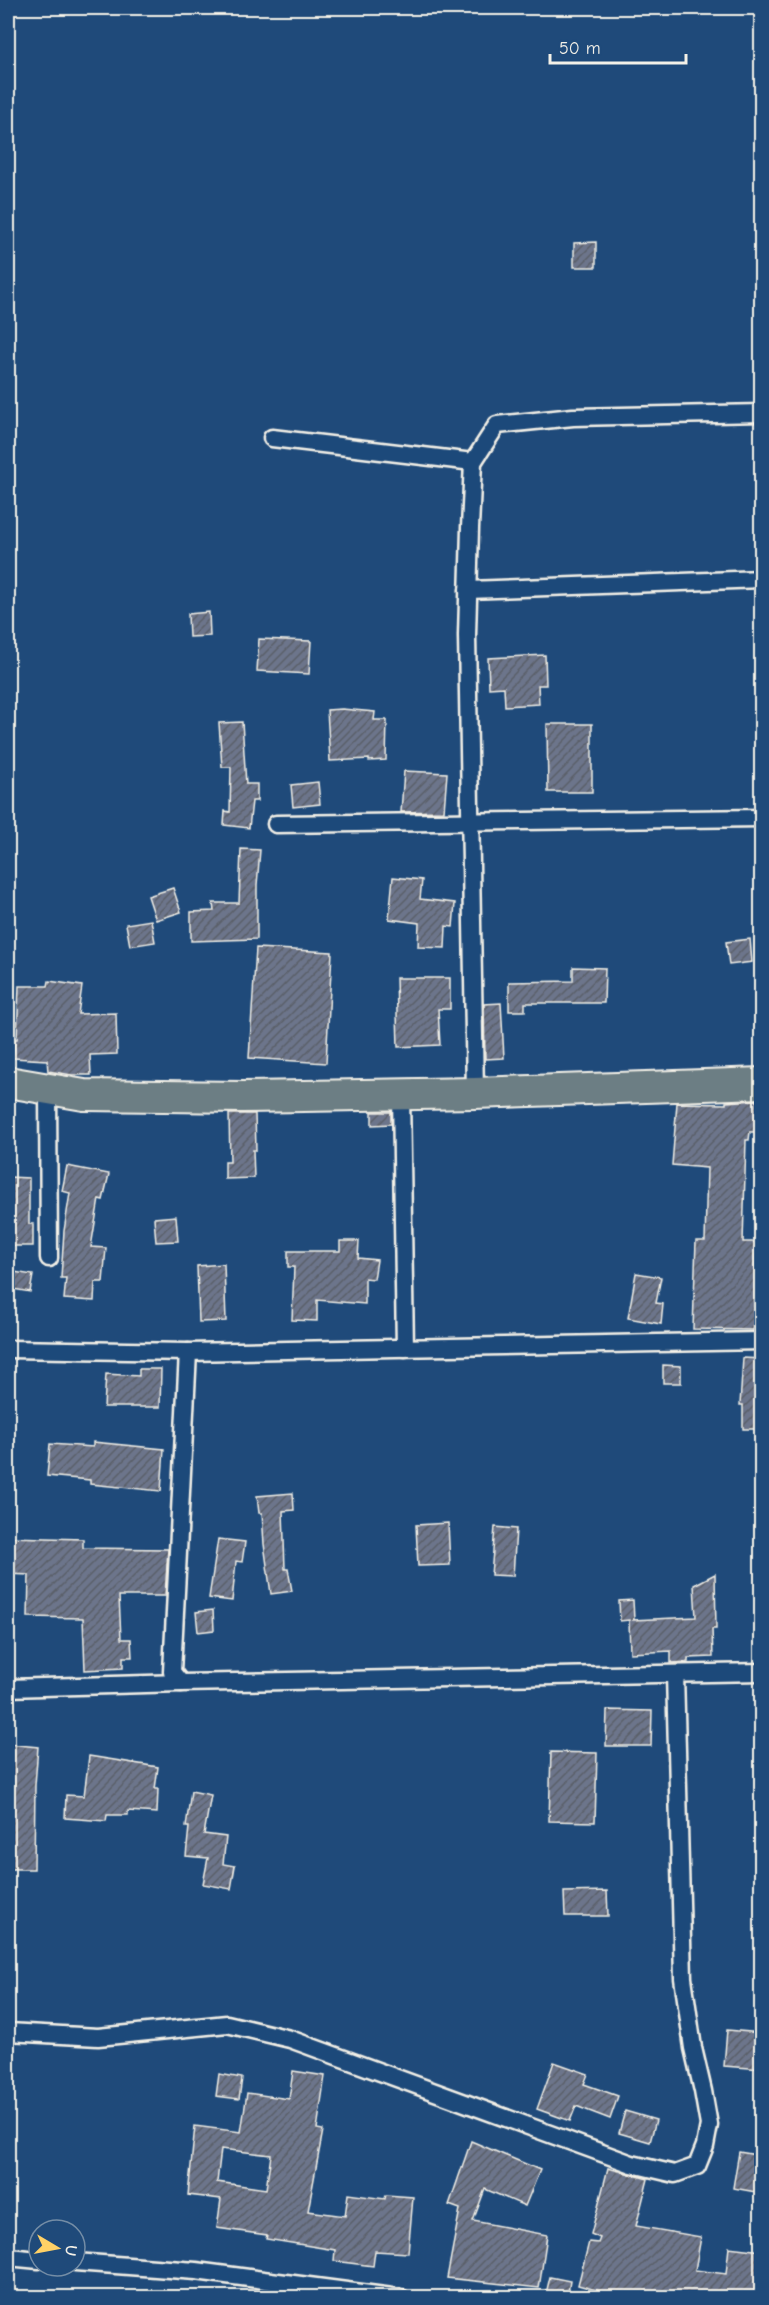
<svg xmlns="http://www.w3.org/2000/svg" width="769" height="2305" viewBox="0 0 769 2305" font-family="'Comic Neue',sans-serif">
	<style>
		.building { fill: url(#building-hatch); stroke: #f4f1e8; stroke-width: 1.5; fill-rule: evenodd }
		.lines { fill: none; stroke-linecap: round; stroke-linejoin: round }
		.street-casing { stroke: #f4f1e8; stroke-width: 21 }
		.highway-casing { stroke: #f4f1e8; stroke-width: 34 }
		.street { stroke: #1f4a7a; stroke-width: 16 }
		.highway { stroke: #6c7e84; stroke-width: 30 }
	</style>
	<defs>
		<pattern id="building-hatch" width="6" height="6" patternUnits="userSpaceOnUse" patternTransform="scale(1.5)"><rect width="6" height="6" fill="#6c758b"/><path d="M-1 1l2-2M0 6l6-6M5 7l2-2" fill="none" stroke="#5a5e68"/></pattern>
	</defs>
	<rect width="100%" height="100%" fill="#1f4a7a"/>
	<filter id="ink" filterUnits="userSpaceOnUse"><feTurbulence type="fractalNoise" baseFrequency=".0167" numOctaves="2"/><feDisplacementMap in="SourceGraphic" scale="12" xChannelSelector="R" yChannelSelector="G"/><feConvolveMatrix kernelMatrix="1 2 1 2 8 2 1 2 1" color-interpolation-filters="sRGB"/></filter>
	<g filter="url(#ink)">
		<!-- building -->
		<g class="building">
			<path d="M 596,242 L 596,267 L 574,267 L 574,243 Z"/>
			<path d="M 209,612 L 210,636 L 189,637 L 188,614 Z"/>
			<path d="M 259,639 L 311,641 L 309,674 L 257,671 Z"/>
			<path d="M 545,655 L 546,685 L 538,685 L 539,704 L 505,706 L 504,687 L 489,688 L 488,658 Z"/>
			<path d="M 342,709 L 375,712 L 374,720 L 387,720 L 386,760 L 369,761 L 369,759 L 330,761 L 327,710 Z"/>
			<path d="M 242,722 L 246,784 L 257,784 L 257,801 L 252,801 L 249,828 L 224,825 L 225,811 L 230,812 L 231,767 L 222,767 L 219,723 Z"/>
			<path d="M 547,724 L 592,724 L 592,792 L 548,792 Z"/>
			<path d="M 404,771 L 447,773 L 444,811 L 401,812 Z"/>
			<path d="M 318,782 L 320,804 L 293,807 L 291,785 Z"/>
			<path d="M 241,849 L 260,850 L 257,885 L 257,939 L 191,941 L 191,912 L 214,911 L 213,903 L 239,903 Z"/>
			<path d="M 393,877 L 422,880 L 420,899 L 455,903 L 453,927 L 446,926 L 445,948 L 418,947 L 419,923 L 389,919 Z"/>
			<path d="M 173,888 L 181,912 L 156,920 L 148,896 Z"/>
			<path d="M 151,920 L 155,942 L 130,946 L 126,924 Z"/>
			<path d="M 750,939 L 752,962 L 729,965 L 726,942 Z"/>
			<path d="M 256,948 L 332,952 L 326,1063 L 249,1058 Z"/>
			<path d="M 573,967 L 605,968 L 604,1003 L 525,1003 L 525,1011 L 509,1011 L 509,982 L 573,981 Z"/>
			<path d="M 396,978 L 450,978 L 450,1009 L 438,1009 L 440,1045 L 398,1047 Z"/>
			<path d="M 49,981 L 82,986 L 78,1014 L 116,1013 L 117,1054 L 90,1055 L 91,1075 L 72,1075 L 48,1071 L 47,1060 L 13,1058 L 15,1039 L 17,1039 L 19,986 L 48,986 Z"/>
			<path d="M 501,1003 L 504,1058 L 485,1059 L 484,1004 Z"/>
			<path d="M 757,1100 L 756,1132 L 750,1132 L 749,1140 L 746,1140 L 743,1242 L 756,1242 L 754,1330 L 693,1329 L 696,1241 L 705,1241 L 707,1168 L 672,1165 L 677,1103 L 726,1104 L 726,1102 Z"/>
			<path d="M 372,1112 L 391,1112 L 391,1124 L 372,1125 Z"/>
			<path d="M 229,1114 L 255,1114 L 256,1150 L 253,1150 L 254,1178 L 225,1179 L 225,1162 L 230,1162 Z"/>
			<path d="M 67,1166 L 109,1174 L 103,1200 L 99,1199 L 91,1247 L 106,1248 L 103,1282 L 95,1282 L 94,1301 L 64,1299 L 66,1278 L 61,1278 L 64,1231 L 70,1193 L 62,1191 Z"/>
			<path d="M 8,1177 L 29,1178 L 29,1224 L 33,1224 L 33,1246 L 8,1246 Z"/>
			<path d="M 176,1216 L 178,1241 L 156,1242 L 154,1218 Z"/>
			<path d="M 340,1241 L 359,1241 L 358,1258 L 377,1260 L 374,1279 L 365,1278 L 365,1304 L 317,1300 L 317,1321 L 292,1320 L 294,1267 L 288,1267 L 288,1251 L 340,1251 Z"/>
			<path d="M 224,1264 L 226,1321 L 199,1322 L 197,1266 Z"/>
			<path d="M 8,1271 L 33,1275 L 30,1292 L 8,1288 Z"/>
			<path d="M 636,1273 L 661,1277 L 656,1303 L 663,1304 L 661,1324 L 628,1318 Z"/>
			<path d="M 743,1358 L 762,1359 L 762,1429 L 743,1429 L 743,1405 L 740,1405 Z"/>
			<path d="M 663,1365 L 681,1366 L 681,1383 L 663,1383 Z"/>
			<path d="M 139,1369 L 161,1369 L 160,1407 L 104,1407 L 106,1374 L 139,1376 Z"/>
			<path d="M 93,1442 L 164,1449 L 161,1491 L 90,1484 L 90,1480 L 47,1476 L 50,1444 L 93,1447 Z"/>
			<path d="M 293,1493 L 294,1510 L 283,1511 L 285,1569 L 288,1569 L 292,1591 L 271,1594 L 264,1544 L 262,1513 L 259,1513 L 257,1496 Z"/>
			<path d="M 448,1523 L 450,1565 L 418,1566 L 416,1525 Z"/>
			<path d="M 495,1527 L 516,1529 L 513,1576 L 491,1575 Z"/>
			<path d="M 8,1537 L 83,1539 L 83,1548 L 168,1549 L 165,1596 L 119,1596 L 121,1639 L 131,1639 L 132,1657 L 123,1657 L 123,1668 L 85,1670 L 83,1618 L 28,1617 L 29,1575 L 8,1574 Z"/>
			<path d="M 218,1539 L 245,1542 L 242,1562 L 236,1561 L 232,1601 L 209,1598 Z"/>
			<path d="M 715,1574 L 716,1629 L 712,1629 L 713,1657 L 688,1658 L 688,1662 L 671,1663 L 671,1651 L 630,1653 L 629,1620 L 620,1621 L 619,1601 L 633,1600 L 634,1620 L 632,1620 L 696,1617 L 694,1585 Z"/>
			<path d="M 213,1610 L 214,1630 L 198,1632 L 196,1612 Z"/>
			<path d="M 607,1710 L 652,1711 L 651,1746 L 606,1746 Z"/>
			<path d="M 8,1744 L 38,1747 L 35,1785 L 34,1869 L 8,1869 L 8,1835 L 11,1835 Z"/>
			<path d="M 551,1752 L 597,1753 L 595,1822 L 549,1821 Z"/>
			<path d="M 89,1756 L 158,1767 L 155,1789 L 158,1789 L 157,1813 L 128,1811 L 128,1815 L 107,1815 L 106,1821 L 65,1818 L 66,1795 L 84,1796 Z"/>
			<path d="M 191,1791 L 211,1795 L 204,1834 L 226,1837 L 223,1864 L 235,1866 L 231,1889 L 203,1884 L 208,1858 L 186,1856 L 189,1827 L 186,1827 Z"/>
			<path d="M 607,1891 L 608,1916 L 565,1916 L 564,1892 Z"/>
			<path d="M 727,2030 L 762,2033 L 762,2069 L 724,2066 Z"/>
			<path d="M 554,2062 L 588,2074 L 584,2084 L 618,2096 L 610,2119 L 576,2106 L 570,2121 L 537,2109 Z"/>
			<path d="M 293,2071 L 325,2076 L 317,2129 L 323,2130 L 308,2211 L 345,2216 L 348,2194 L 385,2199 L 386,2195 L 413,2197 L 408,2253 L 375,2251 L 373,2266 L 334,2261 L 335,2250 L 266,2239 L 267,2235 L 217,2228 L 221,2199 L 188,2195 L 195,2126 L 241,2132 L 247,2093 L 289,2099 ZM 221,2149 L 271,2155 L 266,2189 L 217,2182 Z"/>
			<path d="M 219,2074 L 242,2078 L 239,2099 L 216,2096 Z"/>
			<path d="M 625,2111 L 656,2120 L 650,2142 L 619,2133 Z"/>
			<path d="M 471,2141 L 540,2170 L 525,2206 L 485,2189 L 473,2221 L 547,2235 L 539,2288 L 447,2278 L 460,2209 L 449,2205 Z"/>
			<path d="M 739,2152 L 762,2156 L 762,2193 L 733,2188 Z"/>
			<path d="M 608,2168 L 648,2179 L 636,2226 L 701,2237 L 695,2270 L 726,2274 L 729,2247 L 762,2251 L 762,2288 L 755,2287 L 754,2298 L 624,2298 L 578,2285 L 589,2242 L 598,2243 L 600,2238 L 591,2234 Z"/>
			<path d="M 550,2277 L 570,2281 L 567,2298 L 546,2294 Z"/>
		</g>
		<g class="lines">
			<defs>
				<g id="street">
					<path d="M 272,438 L 473,462"/>
					<path d="M 468,590 L 762,579"/>
					<path d="M 276,824 L 762,818"/>
					<path d="M 48,1090 L 49,1258"/>
					<path d="M 475,1093 L 467,635 L 470,528 L 473,462 L 497,425 L 573,417 L 762,413"/>
					<path d="M 401,1094 L 405,1348"/>
					<path d="M 8,1349 L 188,1352 L 762,1341"/>
					<path d="M 188,1352 L 172,1672 L 181,1683 L 762,1672"/>
					<path d="M 8,1688 L 181,1683"/>
					<path d="M 8,2032 L 98,2037 L 227,2024 L 290,2039 L 632,2164 L 675,2174 L 697,2166 L 705,2146 L 709,2125 L 703,2091 L 693,2048 L 683,1978 L 675,1674"/>
					<path d="M 8,2257 L 39,2260"/>
					<path d="M 75,2262 L 196,2271 L 400,2298"/>
				</g>
				<path id="highway" d="M 8,1082 L 84,1095 L 242,1097 L 475,1093 L 762,1083"/>
			</defs>
			<!-- street casing -->
			<use href="#street" class="street-casing"/>
			<!-- highway casing -->
			<use href="#highway" class="highway-casing"/>
			<!-- street -->
			<use href="#street" class="street"/>
			<!-- highway -->
			<use href="#highway" class="highway"/>
		</g>
	</g>
	<!-- margin -->
	<rect width="769" height="2305" fill="none" stroke="#1f4a7a" stroke-width="30"/>
	<rect x="15" y="15" width="739" height="2275" fill="none" stroke="#f4f1e8" stroke-width="2" filter="url(#ink)"/>
	<!-- north arrow -->
	<g transform="translate(57 2248) rotate(100)"><circle r="28" fill="#1f4a7a" stroke="#748da6" stroke-width="1.5"/>
	<path d="M0-4.5L10 22L0 15L-10 22Z" fill="#ffd166"/>
	<text y="-9" font-size="16" font-weight="bold" text-anchor="middle" fill="#f4f1e8">U</text>
	</g>
	<!-- scale -->
	<path d="M550 54v9h136v-9" fill="none" stroke="#f4f1e8" stroke-width="3"/>
	<text x="559" y="54" font-size="18" fill="#f4f1e8" stroke="#1f4a7a" stroke-width="4.5" paint-order="stroke">50 m</text>
</svg>
